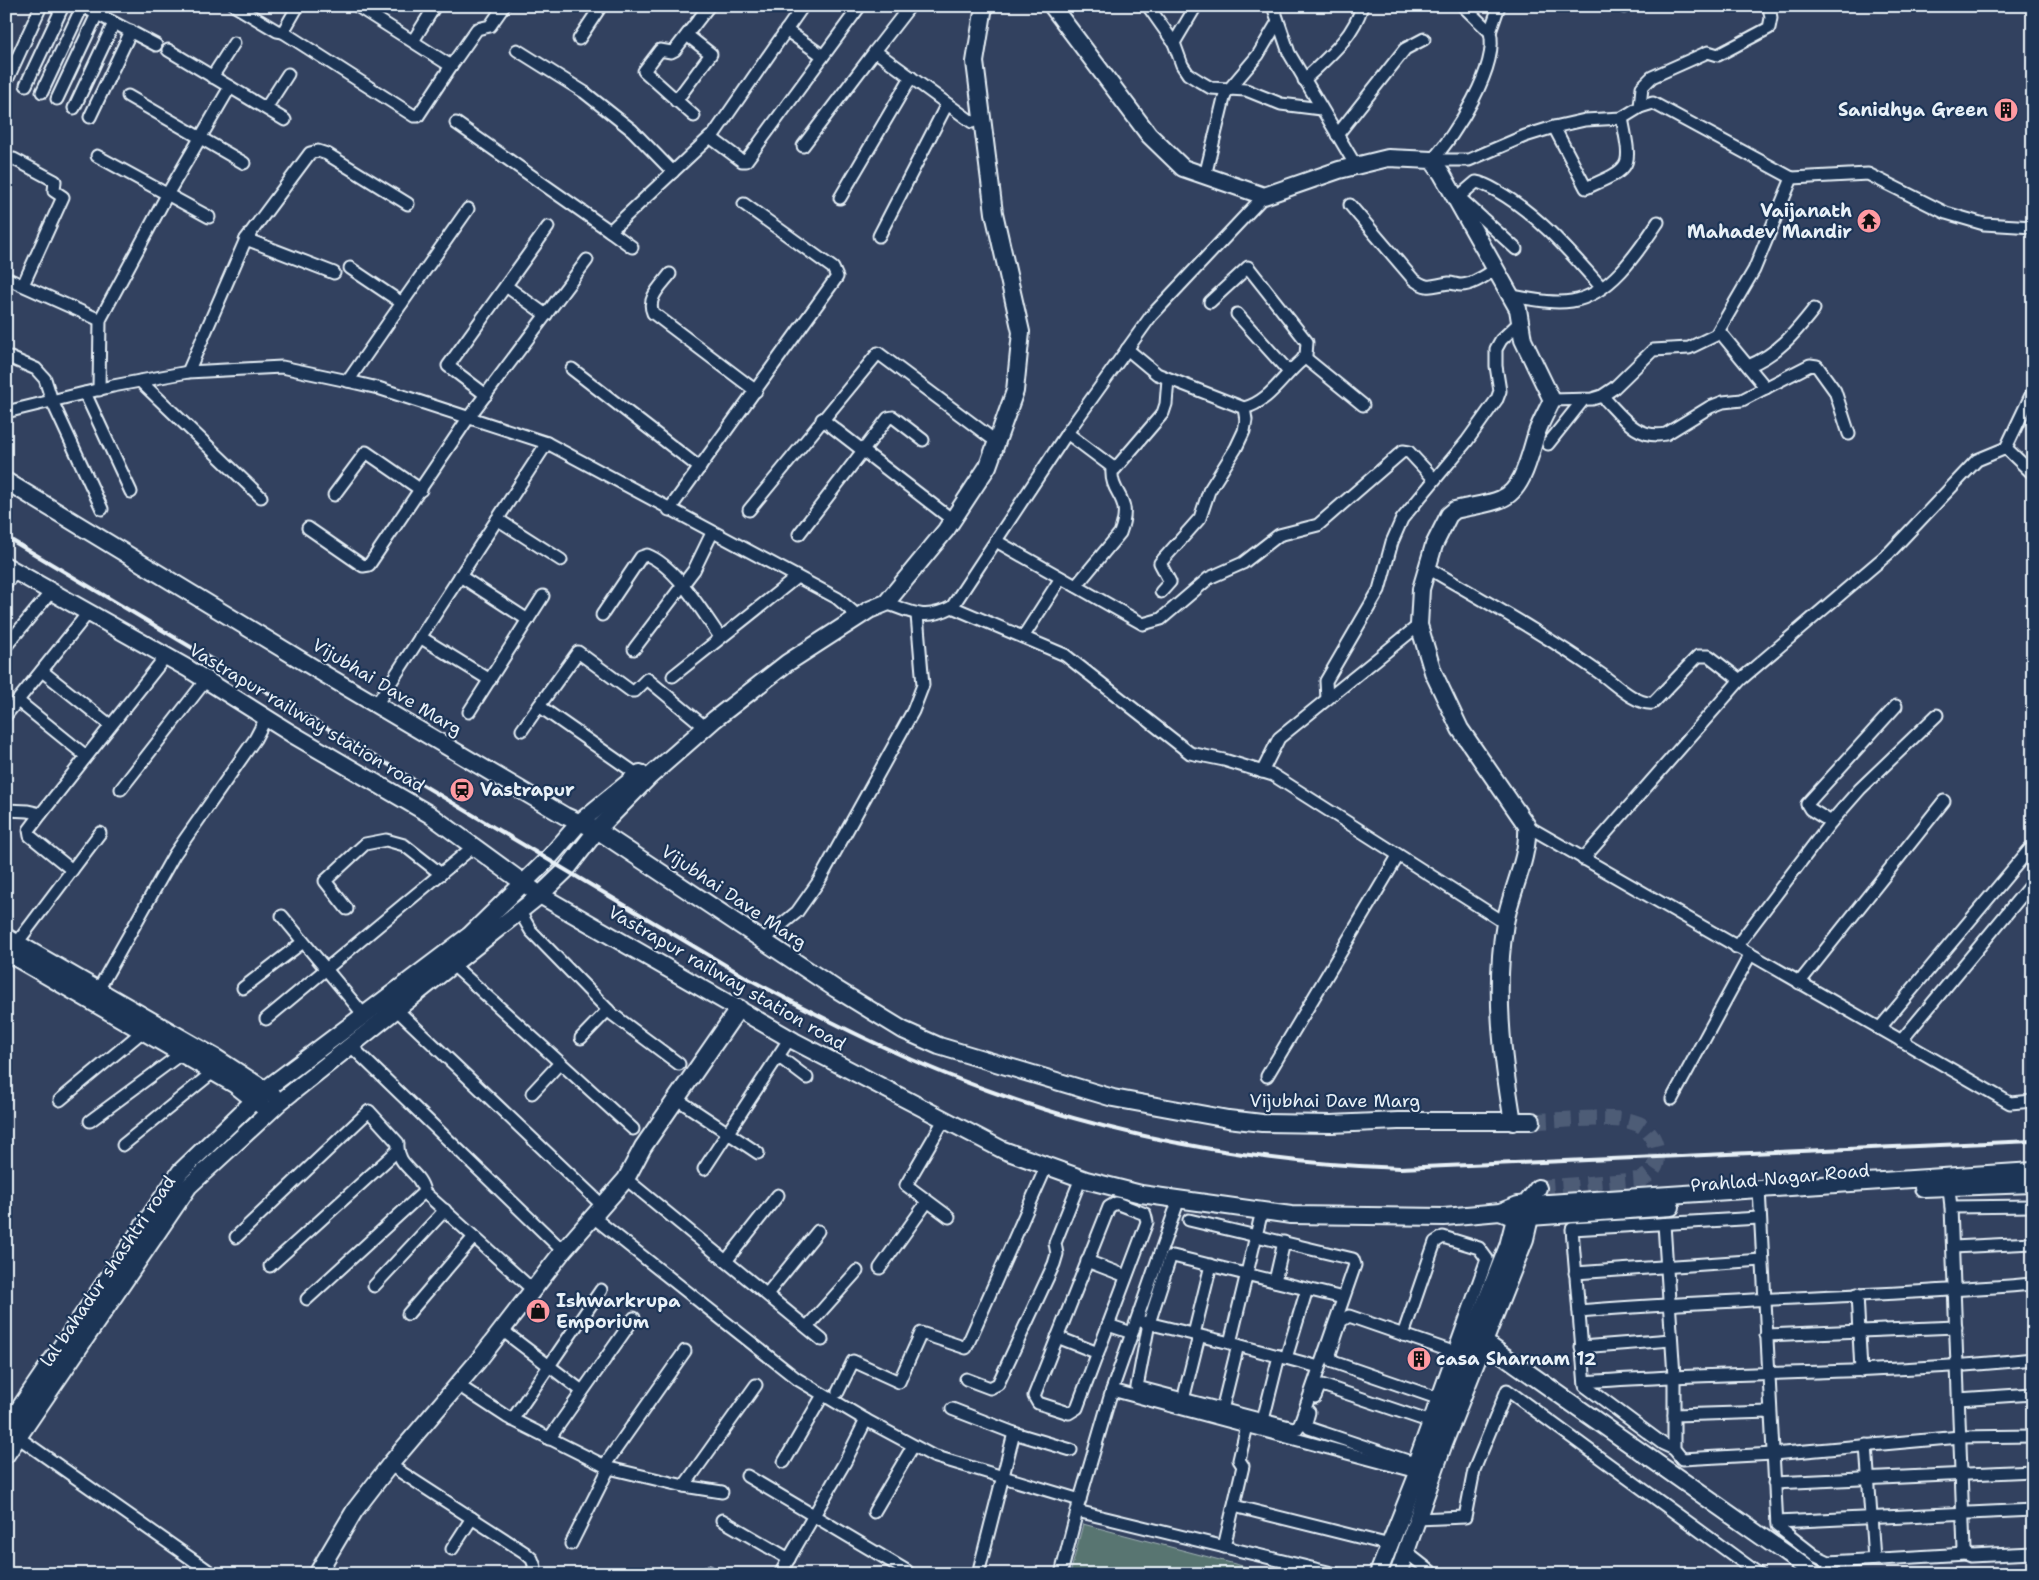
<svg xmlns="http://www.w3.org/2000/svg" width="2039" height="1580" viewBox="0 0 2039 1580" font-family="'Shantell Sans',sans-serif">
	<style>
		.green { fill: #597471; stroke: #a0b2b4 }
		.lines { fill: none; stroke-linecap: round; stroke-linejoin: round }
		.secondary-tunnel { stroke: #4d5b76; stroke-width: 16; stroke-dasharray: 16 8; stroke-linecap: butt }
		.street-casing { stroke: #e8f1f8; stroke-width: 15 }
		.secondary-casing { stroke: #e8f1f8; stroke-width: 20 }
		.street { stroke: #1d3557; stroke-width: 11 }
		.secondary { stroke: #1d3557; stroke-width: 16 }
		.rail { stroke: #e8f1f8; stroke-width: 4 }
		.labels { text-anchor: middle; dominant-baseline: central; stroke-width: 4.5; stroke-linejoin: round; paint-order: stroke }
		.poi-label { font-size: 18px; font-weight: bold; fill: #e8f1f8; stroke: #1d3557; text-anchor: start }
		.street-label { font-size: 18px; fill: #e8f1f8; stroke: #1d3557 }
	</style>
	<rect width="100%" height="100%" fill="#32415f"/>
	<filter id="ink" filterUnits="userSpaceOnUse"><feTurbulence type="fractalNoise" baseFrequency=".02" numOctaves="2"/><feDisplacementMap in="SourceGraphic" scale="10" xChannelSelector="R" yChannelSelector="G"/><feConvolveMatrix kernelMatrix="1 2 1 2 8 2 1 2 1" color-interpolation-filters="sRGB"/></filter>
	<g filter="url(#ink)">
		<!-- green -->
		<path class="green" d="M 1083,1524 L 1273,1574 L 1070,1574 Z"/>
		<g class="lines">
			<!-- secondary-tunnel -->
			<path class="secondary-tunnel" d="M 1532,1121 C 1559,1121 1610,1115 1633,1122 C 1648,1126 1656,1139 1657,1154 C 1658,1168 1651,1174 1640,1180 L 1538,1188"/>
			<defs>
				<g id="street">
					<path d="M 82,6 L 156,45"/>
					<path d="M 235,6 L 277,31 L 283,32"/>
					<path d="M 298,6 L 283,32 L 414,116 L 418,116 L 451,66 L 357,6"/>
					<path d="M 910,6 L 875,51 L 972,122"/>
					<path d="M 1148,6 L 1174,43 L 1182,65 L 1188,74 L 1199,81 L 1211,88 L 1246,90 L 1281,104 L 1321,109"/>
					<path d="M 1273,6 L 1289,53 L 1356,166"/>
					<path d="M 1624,7 L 1624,6"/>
					<path d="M 786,30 L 823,56"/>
					<path d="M 1490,32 L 1499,6"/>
					<path d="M 579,39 L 601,6"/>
					<path d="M 413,41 L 435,6"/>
					<path d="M 1174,43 L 1196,6"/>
					<path d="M 517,50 L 584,92 L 632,130 L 673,172"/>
					<path d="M 451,66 L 477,29 L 490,26 L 504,6"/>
					<path d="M 212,77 L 234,43"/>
					<path d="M 8,78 L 41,6"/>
					<path d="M 1304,80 C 1326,59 1354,37 1362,6"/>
					<path d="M 26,85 L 63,6"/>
					<path d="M 230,87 L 285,120"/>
					<path d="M 42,92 L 82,7"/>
					<path d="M 128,96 L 244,163"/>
					<path d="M 57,99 L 97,14"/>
					<path d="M 676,101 L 711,54 L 687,35"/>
					<path d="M 1640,107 L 1642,87 L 1652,77 L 1708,52 L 1718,55 L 1769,28 L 1771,18 L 1769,6"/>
					<path d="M 74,108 L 114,23"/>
					<path d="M 266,108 L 288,74"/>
					<path d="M 694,116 L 644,71 L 660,50 L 671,52 L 675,50 L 709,6"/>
					<path d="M 90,117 L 131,31"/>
					<path d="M 456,123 L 610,231 L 710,137 L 742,161 L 746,161 L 860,6"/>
					<path d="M 1554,127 L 1586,188 C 1633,167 1632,169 1622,118"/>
					<path d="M 1337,135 L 1405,49 L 1424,39"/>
					<path d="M 712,137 L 803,6"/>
					<path d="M 803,146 L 875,51"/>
					<path d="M 97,156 L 209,217"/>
					<path d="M 14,159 L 55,181 L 54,191 L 63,197 L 23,285"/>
					<path d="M 1432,160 L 1469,160 L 1525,136 L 1554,127 L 1585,120 L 1622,118 L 1640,107 L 1653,103 L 1792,178"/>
					<path d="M 1432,160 C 1455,136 1499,66 1490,32 L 1463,6"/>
					<path d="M 1205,176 L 1225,94 L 1258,55 L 1277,23"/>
					<path d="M 1792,178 L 1868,174 L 1946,213 L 1984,224 L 2033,227"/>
					<path d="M 1459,197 L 1516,249"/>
					<path d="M 840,198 L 911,77"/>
					<path d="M 1456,199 L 1476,182 C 1483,183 1490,187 1497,191 C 1539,215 1569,251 1601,287"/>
					<path d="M 1350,205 L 1413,279 C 1429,291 1432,285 1449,283 C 1453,283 1457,285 1461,285 C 1473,285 1486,275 1496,269"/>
					<path d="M 610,231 L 632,247"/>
					<path d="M 879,236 L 947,104"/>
					<path d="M 246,239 L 334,273"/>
					<path d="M 670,274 C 662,285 646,298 653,313 L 756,391"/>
					<path d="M 6,278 L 100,320"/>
					<path d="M 506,286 L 546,315"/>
					<path d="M 1511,296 C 1531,299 1551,304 1572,301 C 1610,295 1638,252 1658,222"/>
					<path d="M 1210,302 L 1248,267 L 1307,342 L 1306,355 L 1301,361 C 1282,377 1269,402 1244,408"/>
					<path d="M 402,303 L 468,209"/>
					<path d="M 1237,314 L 1289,372"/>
					<path d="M 1719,331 L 1766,388"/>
					<path d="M 1127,349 L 1157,374 L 1244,408 L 1246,420 L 1244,431 L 1236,448 L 1209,491 L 1200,518 L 1160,563 L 1170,582 L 1161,592"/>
					<path d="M 6,356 L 36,369 L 45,379 L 52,401 L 102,509"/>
					<path d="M 1304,357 L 1363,405"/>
					<path d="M 1748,366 C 1778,354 1795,333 1814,309"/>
					<path d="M 572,369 L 700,468"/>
					<path d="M 188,372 L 246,239 L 310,153 L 318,151 L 327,154 L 408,204"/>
					<path d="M 140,381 L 261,497"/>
					<path d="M 348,381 L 402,303 L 350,268"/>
					<path d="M 99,390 L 100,320 L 168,193 L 230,87 L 168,50"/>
					<path d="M 85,393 L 131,492"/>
					<path d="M 486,395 L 448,366 L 548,227"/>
					<path d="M 1602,396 C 1621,415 1636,440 1666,434 L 1710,407 L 1723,402 L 1742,400 L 1810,365 L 1817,366 L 1835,391 L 1849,434"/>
					<path d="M 1552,400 L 1592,399 L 1602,396 L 1614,388 L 1653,350 L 1689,348 L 1716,335 L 1754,270 L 1792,178"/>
					<path d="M 6,412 L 113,386 L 188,372 L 282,367 L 348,381 L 378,388 L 547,443 L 837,598 L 852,611 L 856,619"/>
					<path d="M 822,419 L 946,515"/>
					<path d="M 1067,433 L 1115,469 L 1163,413 L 1166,404 L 1168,379"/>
					<path d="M 1548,444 L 1583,400"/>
					<path d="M 2006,448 L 2033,391"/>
					<path d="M 334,495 L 366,452 L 421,490"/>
					<path d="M 669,510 L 837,277 L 833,268 L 744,204"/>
					<path d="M 749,510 L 878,353 L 990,437"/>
					<path d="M 497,519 L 561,560"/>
					<path d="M 308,528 L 363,566 L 369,565 L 469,417 L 587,260"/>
					<path d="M 799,534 L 888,418 L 893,417 L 923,440"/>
					<path d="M 996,541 L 1143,624 L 1161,619 L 1209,578 L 1243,563 L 1279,535 L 1318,525 L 1403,451 L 1409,452 L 1434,479"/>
					<path d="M 1428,568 C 1486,602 1546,635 1601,674 C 1615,684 1636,705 1653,703 L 1698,656 L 1709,656 L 1740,680"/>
					<path d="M 460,576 L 528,620"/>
					<path d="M 6,583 L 16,572"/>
					<path d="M 1076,586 L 1120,533 C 1134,495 1110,497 1112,469"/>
					<path d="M 886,603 C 913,613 925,621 952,607 L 1067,433 L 1151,316 L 1264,196"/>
					<path d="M 952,607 L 1065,655 L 1190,753 L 1224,760 L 1273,775 L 1505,923"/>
					<path d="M 602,615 L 641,557 L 647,555 C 676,566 703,613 720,637"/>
					<path d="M 420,637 L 490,680"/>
					<path d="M 1023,637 L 1061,578"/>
					<path d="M 6,646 L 51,592"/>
					<path d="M 634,649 L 694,570 L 712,533"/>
					<path d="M 42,671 L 110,725"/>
					<path d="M 673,676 L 797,577"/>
					<path d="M 1327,699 L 1326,681 L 1379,590 L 1392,542 L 1402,519 L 1467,441 L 1497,399 L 1500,391 L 1496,366 L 1496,349 L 1501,340 L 1520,322"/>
					<path d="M 18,701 L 86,756"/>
					<path d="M 376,705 L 547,443"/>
					<path d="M 539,706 L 578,652 L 631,691 L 635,691 L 647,679 L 699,722"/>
					<path d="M 469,712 L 543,596"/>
					<path d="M 6,715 L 88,613"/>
					<path d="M 522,730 L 539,706 L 638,775"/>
					<path d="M 1262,772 L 1279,738 L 1419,625"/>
					<path d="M 121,789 L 206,680"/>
					<path d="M 6,810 L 28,811 L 41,814 L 166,656"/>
					<path d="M 41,814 L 29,830 L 30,836 L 72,870"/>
					<path d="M 1831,822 L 1810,809 L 1807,804 L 1896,706"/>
					<path d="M 1527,826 L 2010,1103 L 2033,1101"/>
					<path d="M 1583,859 L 1740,680 L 1889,553 L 1977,460 L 2006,448 L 2033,474"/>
					<path d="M 347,909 L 325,881 L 365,844 L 386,840 L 404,845 L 441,874"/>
					<path d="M 520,912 L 531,931 L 612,1014 L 679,1064"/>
					<path d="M 282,916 L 364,1015"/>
					<path d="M 763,940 L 797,912 L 819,881 L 913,711 L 923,685 L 917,615"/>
					<path d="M 17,943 L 100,833"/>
					<path d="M 1736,947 L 1831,822 L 1860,789 L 1937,715"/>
					<path d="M 453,965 L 633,1129"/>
					<path d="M 1799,983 L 1944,801"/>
					<path d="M 243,988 L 303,942"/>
					<path d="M 98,990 L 174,855 L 255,739 L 266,718"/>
					<path d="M 397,1010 L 603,1206"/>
					<path d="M 266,1019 L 473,847"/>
					<path d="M 1879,1029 L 2029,850"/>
					<path d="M 581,1038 L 608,1010"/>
					<path d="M 1901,1041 L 2033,882"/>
					<path d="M 351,1046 L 563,1251"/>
					<path d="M 778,1056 L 807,1078"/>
					<path d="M 1267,1076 L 1398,856"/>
					<path d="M 532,1093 L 560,1063"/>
					<path d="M 677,1099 L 758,1153"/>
					<path d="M 1672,1099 L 1750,955"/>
					<path d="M 60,1100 L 143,1031"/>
					<path d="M 944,1120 L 906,1185 L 949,1217"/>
					<path d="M 90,1121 L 182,1053"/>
					<path d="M 123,1145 L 213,1072"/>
					<path d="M 704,1169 L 790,1038"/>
					<path d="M 626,1179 L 822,1340"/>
					<path d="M 1948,1180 L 1951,1207 L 1964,1550 L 1966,1554 L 1971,1556 L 2033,1553"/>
					<path d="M 1759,1189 L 1777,1526 L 1814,1555 L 1829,1562 L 1966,1554"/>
					<path d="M 1116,1203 L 1145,1214 L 1147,1222 L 1077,1408 L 1069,1413 L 1038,1403 L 1034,1396 L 1109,1207 Z"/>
					<path d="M 1951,1207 L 2033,1206"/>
					<path d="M 593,1217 L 797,1379 L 866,1420"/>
					<path d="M 1189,1220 L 1353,1259 L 1355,1265 L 1299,1426 L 1297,1429 L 1137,1387 L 1149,1323 L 1170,1258 L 1173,1256 L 1343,1298"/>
					<path d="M 1664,1224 L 1674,1376 L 1674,1449 L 1682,1459 L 1773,1454 L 1960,1437 L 2033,1436"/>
					<path d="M 236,1237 L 369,1111 L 398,1143 C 396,1168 420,1170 424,1192 L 533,1290"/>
					<path d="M 1953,1247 L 2033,1243"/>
					<path d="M 726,1261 L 778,1195"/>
					<path d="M 1087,1261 L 1126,1276"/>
					<path d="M 270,1266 L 397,1151"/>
					<path d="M 880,1268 L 927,1202"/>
					<path d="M 1575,1273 L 1762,1260"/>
					<path d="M 1275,1281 L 1284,1242"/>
					<path d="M 374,1286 L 445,1210"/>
					<path d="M 767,1294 L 818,1231"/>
					<path d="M 1857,1294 L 1861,1371"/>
					<path d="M 307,1299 L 424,1192"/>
					<path d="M 1579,1311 C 1730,1298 1882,1297 2033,1284"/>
					<path d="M 408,1314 L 474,1237"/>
					<path d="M 1143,1322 L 1230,1343 L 1262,1211"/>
					<path d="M 1108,1325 L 1132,1333"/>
					<path d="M 807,1327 L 857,1271"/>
					<path d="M 502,1330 L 582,1391"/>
					<path d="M 1194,1334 L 1211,1265"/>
					<path d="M 1403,1335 L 1435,1242 L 1443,1237 L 1479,1248 L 1487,1259 L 1434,1407"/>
					<path d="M 1766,1335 L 1956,1327"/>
					<path d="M 1057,1337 L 1098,1353"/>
					<path d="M 1230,1343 L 1319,1367"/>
					<path d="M 1581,1347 L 1671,1340"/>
					<path d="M 1286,1358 L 1307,1289"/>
					<path d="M 966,1379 L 990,1388 L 998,1384 L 1054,1264 L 1057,1254 L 1055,1243 L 1081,1178"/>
					<path d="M 1585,1382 C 1734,1371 1884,1375 2033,1359"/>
					<path d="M 458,1385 L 507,1417 L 609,1468 L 684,1486 L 756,1385"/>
					<path d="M 1112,1390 L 1418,1472"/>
					<path d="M 838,1392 L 853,1361 L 899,1382 L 921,1333 L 966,1348 L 1047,1165"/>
					<path d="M 1315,1397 L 1319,1387 L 1322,1385 L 1428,1421"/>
					<path d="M 1437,1398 L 1333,1362 L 1330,1354 L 1341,1321 L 1349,1316 L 1453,1352"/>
					<path d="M 1958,1399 L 2033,1394"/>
					<path d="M 1183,1400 L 1199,1336"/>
					<path d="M 952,1409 L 1014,1433 L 1071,1450"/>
					<path d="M 1222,1410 L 1238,1345"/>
					<path d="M 1309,1412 L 1306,1423 L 1309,1428 L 1411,1462 L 1415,1459 L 1434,1407 L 1443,1410"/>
					<path d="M 1674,1415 L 1770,1412"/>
					<path d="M 512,1420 L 601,1290"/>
					<path d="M 1263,1420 L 1279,1356"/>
					<path d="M 12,1433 L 213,1574"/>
					<path d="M 549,1439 L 634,1318"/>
					<path d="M 1866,1445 L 1874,1559"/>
					<path d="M 1674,1449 L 1663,1444 L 1585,1386 L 1572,1229 L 1759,1218"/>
					<path d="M 784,1462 L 823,1395"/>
					<path d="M 390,1465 L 524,1552 L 532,1559 L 535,1567 L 530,1574"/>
					<path d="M 604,1466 L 685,1351"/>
					<path d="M 747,1476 L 907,1571"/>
					<path d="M 1774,1483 L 2033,1471"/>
					<path d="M 684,1486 L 722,1492"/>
					<path d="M 1078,1506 L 1112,1390 L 1179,1199"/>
					<path d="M 1234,1506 L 1390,1545"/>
					<path d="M 874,1512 L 913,1446"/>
					<path d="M 1417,1519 L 1465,1517 L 1474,1470 L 1507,1390 L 1759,1574"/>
					<path d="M 722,1520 L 789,1559"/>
					<path d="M 1777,1522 L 2033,1510"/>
					<path d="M 571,1544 L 609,1468"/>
					<path d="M 1224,1547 L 1243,1466 L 1239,1460 L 1247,1426"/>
					<path d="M 452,1549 L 472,1518"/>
					<path d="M 1406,1552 L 1434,1574"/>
					<path d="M 709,1572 L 711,1574"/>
					<path d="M 780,1574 L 845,1462 L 866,1420 L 933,1456 L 1080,1500"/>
					<path d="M 978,1574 L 1014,1433"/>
					<path d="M 1061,1574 L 1077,1511 L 1336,1574"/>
				</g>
				<g id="secondary">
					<path d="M 1052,6 L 1149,135 L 1183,168 L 1264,196 L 1339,170 L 1388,158 L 1432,160 L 1442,174 L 1518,309 L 1523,340 L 1552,400 C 1547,411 1541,421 1537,432 C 1530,453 1524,490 1501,499 C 1487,505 1470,506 1455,510 L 1449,515 L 1434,545 L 1421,589 L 1419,625 L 1433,672 L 1460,729 L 1527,826 C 1529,859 1511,890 1505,923 C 1494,988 1502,1057 1513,1122"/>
					<path d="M 6,481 L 324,674 L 565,816 L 597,830 L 836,989 L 903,1030 L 939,1046 L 1113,1098 L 1228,1119 L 1262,1123 L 1331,1124 L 1398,1121 L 1532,1121"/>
					<path d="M 6,566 L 187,668 L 292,734 L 429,814 L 540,895 L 794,1041 L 1003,1150 L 1086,1180 L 1141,1194 L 1291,1215 L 1444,1217 L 1500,1212 L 1518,1205 L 2033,1171"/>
					<path d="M 6,937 L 216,1058 L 273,1095"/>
					<path d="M 6,952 L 234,1084 L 263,1107"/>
					<path d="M 1923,1188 L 2033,1184"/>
					<path d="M 1525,1205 L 1538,1188"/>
					<path d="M 1500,1212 L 1515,1218 L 1530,1217 L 1671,1207"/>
					<path d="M 1473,1334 L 1815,1574"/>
					<path d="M 6,1428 L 180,1172 L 266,1089 L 470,935 L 548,859 L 580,822 L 640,773"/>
					<path d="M 6,1455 L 189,1186 L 280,1102 L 540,895 L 566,870 L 597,830 L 649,777 L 715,719 L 787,663 L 869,610 L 886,603 L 946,530 L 988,466 L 1015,391 L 1021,332 L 994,213 L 975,62 L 984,6"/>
					<path d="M 317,1574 L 355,1510 L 392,1462 L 478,1361 L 563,1251 L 626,1179 L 643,1147 L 739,1008"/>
					<path d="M 1378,1574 L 1508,1246 L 1518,1207"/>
					<path d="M 1398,1574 L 1444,1443 L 1525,1239 L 1532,1209"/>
				</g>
			</defs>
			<!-- street casing -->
			<use href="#street" class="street-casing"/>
			<!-- secondary casing -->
			<use href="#secondary" class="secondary-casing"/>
			<!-- street -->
			<use href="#street" class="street"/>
			<!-- secondary -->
			<use href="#secondary" class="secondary"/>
			<!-- rail -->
			<path class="rail" d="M 6,537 L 747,978 C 826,1020 906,1061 990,1091 C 1122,1139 1259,1163 1400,1168 L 2033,1141"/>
		</g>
	</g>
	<!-- icons -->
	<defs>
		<symbol id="building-disc" viewBox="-11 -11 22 22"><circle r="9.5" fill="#ff9aa2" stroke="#1d3557"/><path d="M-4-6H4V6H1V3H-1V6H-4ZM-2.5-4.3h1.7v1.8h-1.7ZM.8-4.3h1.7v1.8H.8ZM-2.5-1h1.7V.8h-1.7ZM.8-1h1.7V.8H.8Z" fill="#111"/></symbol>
		<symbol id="temple-disc" viewBox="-11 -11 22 22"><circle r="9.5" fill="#ff9aa2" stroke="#1d3557"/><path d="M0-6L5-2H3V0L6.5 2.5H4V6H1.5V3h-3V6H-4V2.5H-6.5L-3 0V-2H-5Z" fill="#111"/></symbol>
		<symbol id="station-disc" viewBox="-11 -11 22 22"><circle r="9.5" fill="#ff9aa2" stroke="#1d3557"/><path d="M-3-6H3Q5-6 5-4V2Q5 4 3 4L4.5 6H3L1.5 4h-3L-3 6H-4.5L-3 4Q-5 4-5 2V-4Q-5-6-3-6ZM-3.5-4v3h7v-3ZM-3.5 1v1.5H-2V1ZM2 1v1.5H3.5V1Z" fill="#111"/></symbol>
		<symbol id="shop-disc" viewBox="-11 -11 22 22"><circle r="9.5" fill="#ff9aa2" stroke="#1d3557"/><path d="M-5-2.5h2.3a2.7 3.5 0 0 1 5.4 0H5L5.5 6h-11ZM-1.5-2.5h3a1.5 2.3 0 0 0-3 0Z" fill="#111"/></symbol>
	</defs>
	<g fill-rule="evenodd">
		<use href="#building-disc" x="1992" y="96" width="28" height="28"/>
		<use href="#temple-disc" x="1855" y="207" width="28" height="28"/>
		<use href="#station-disc" x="448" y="776" width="28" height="28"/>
		<use href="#shop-disc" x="524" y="1297" width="28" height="28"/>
		<use href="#building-disc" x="1405" y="1345" width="28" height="28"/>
	</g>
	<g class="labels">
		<!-- poi labels -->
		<g class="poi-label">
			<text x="1988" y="110" text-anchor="end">Sanidhya Green</text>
			<text x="1852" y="211" text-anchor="end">Vaijanath<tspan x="1852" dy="21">Mahadev Mandir</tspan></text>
			<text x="480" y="790">Vastrapur</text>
			<text x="556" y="1301">Ishwarkrupa<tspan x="556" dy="21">Emporium</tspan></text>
			<text x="1436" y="1359">casa Sharnam 12</text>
		</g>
		<!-- street labels -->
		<g class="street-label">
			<text transform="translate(387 687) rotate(31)">Vijubhai Dave Marg</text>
			<text transform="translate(307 718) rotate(31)">Vastrapur railway station road</text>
			<text transform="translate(734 897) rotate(34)">Vijubhai Dave Marg</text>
			<text transform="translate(727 978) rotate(30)">Vastrapur railway station road</text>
			<text x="1335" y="1101">Vijubhai Dave Marg</text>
			<text transform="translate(1780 1178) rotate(-5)">Prahlad Nagar Road</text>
			<text transform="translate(108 1271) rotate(-56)">lal bahadur shashtri road</text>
		</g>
	</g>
	<!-- margin -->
	<rect width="2039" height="1580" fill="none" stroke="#1d3557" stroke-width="25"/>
	<rect x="12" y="12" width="2014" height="1555" fill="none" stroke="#e8f1f8" stroke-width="2" filter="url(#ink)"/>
</svg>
